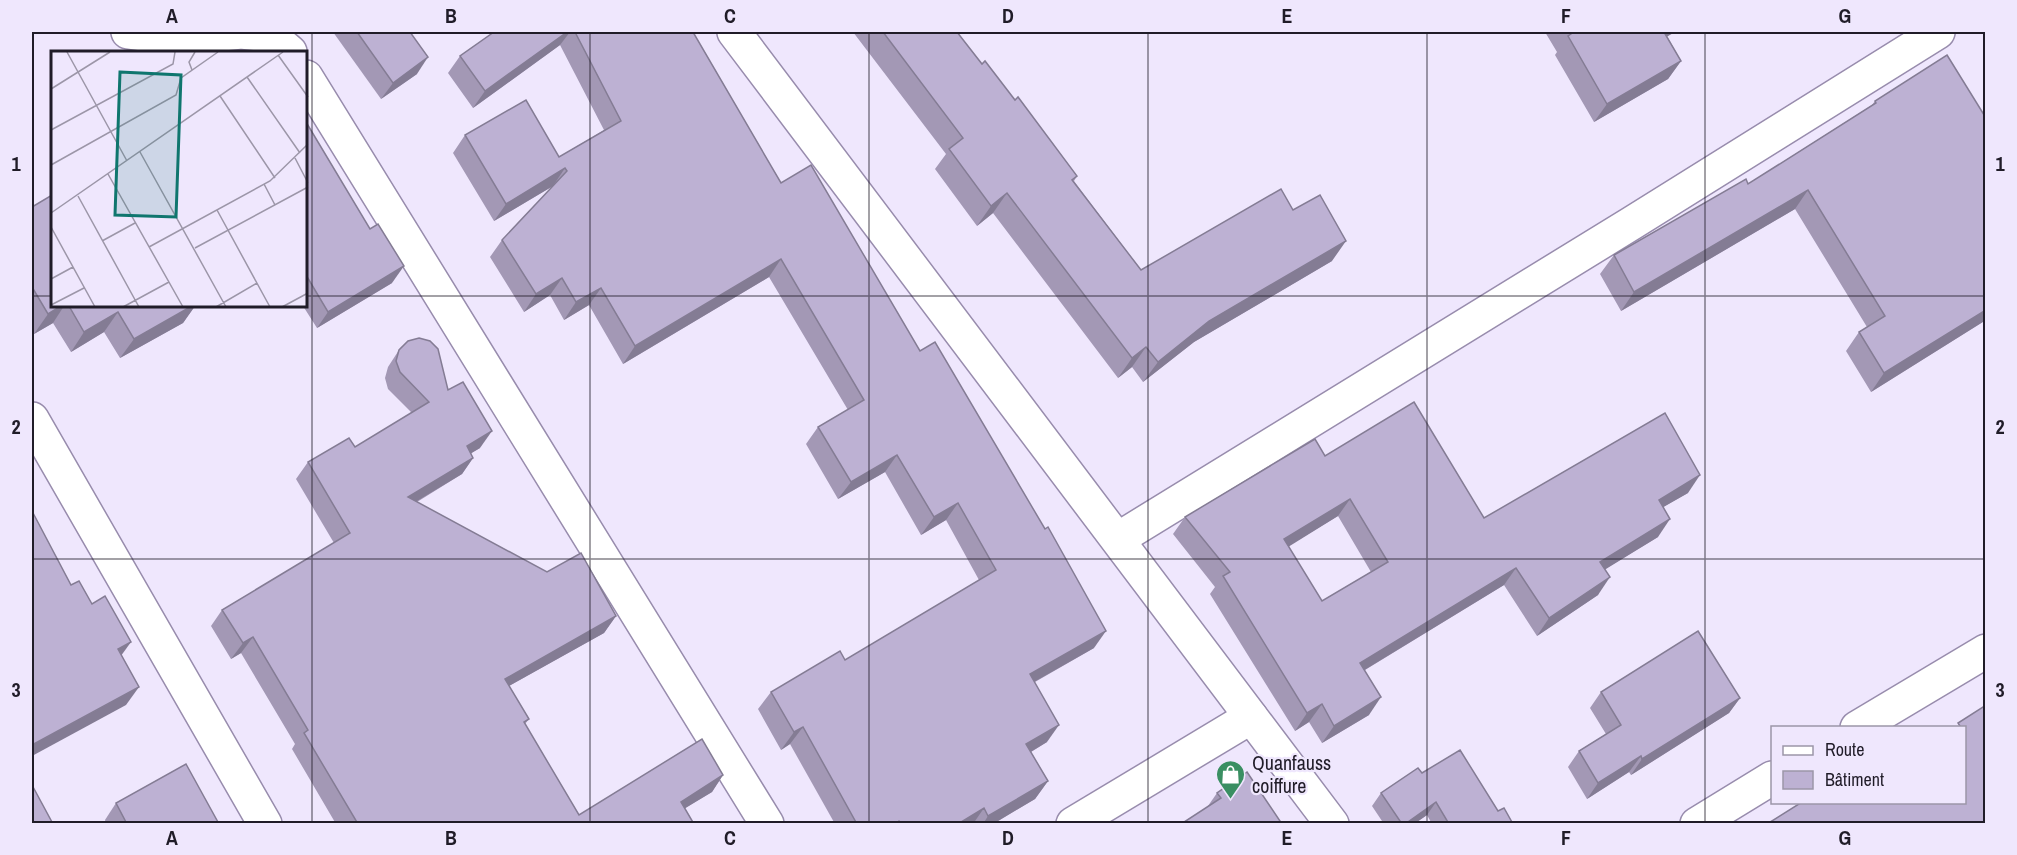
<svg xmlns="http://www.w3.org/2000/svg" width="2017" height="855" viewBox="0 0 2017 855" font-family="'Archivo Narrow',sans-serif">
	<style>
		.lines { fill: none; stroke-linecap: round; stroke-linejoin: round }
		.minor-casing { stroke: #988cad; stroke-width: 36 }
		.minor { stroke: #fff; stroke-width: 33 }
		.wall { fill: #a398b5; fill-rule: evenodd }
		.shaded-wall { fill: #847c94 }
		.building { fill: #bdb1d3; stroke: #847c94; stroke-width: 1.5; fill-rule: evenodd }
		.grid { fill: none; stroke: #201c28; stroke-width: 1.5; stroke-opacity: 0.55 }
		.labels { text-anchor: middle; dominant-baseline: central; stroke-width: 4.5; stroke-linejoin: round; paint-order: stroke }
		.poi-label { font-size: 20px; fill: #201c28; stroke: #efe7fd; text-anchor: start }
		.inset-road { fill: none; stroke: #9c96a8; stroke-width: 1.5 }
		.view { fill: #0f766e; fill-opacity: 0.15; stroke: #0f766e; stroke-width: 3 }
		.inset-edge { fill: none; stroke: #201c28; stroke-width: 3 }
		.neatline { fill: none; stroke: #201c28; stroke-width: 2 }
		.grid-label { font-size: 20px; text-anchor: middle; font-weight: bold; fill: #201c28 }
	</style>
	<rect width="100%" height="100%" fill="#efe7fd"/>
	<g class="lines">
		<defs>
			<g id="minor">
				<path d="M 128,32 L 149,35 L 204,36 L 241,32 L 270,35 L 290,52"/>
				<path d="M 734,32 L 1332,824"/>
				<path d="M 306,77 L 767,824"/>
				<path d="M 32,419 L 265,824"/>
				<path d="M 1118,539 L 1632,223 L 1938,32"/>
				<path d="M 1857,728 L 1986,651"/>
				<path d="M 1073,824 L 1251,717"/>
				<path d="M 1697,824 L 1772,778"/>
			</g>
		</defs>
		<!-- minor casing -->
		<use href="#minor" class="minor-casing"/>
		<!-- minor -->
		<use href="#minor" class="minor"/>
	</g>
	<!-- wall -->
	<g class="wall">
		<path d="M 333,32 L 410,32 L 417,74 L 381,99 Z"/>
		<path d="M 494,32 L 693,32 L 781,183 L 1094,648 L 1035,682 L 1047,742 L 1031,752 L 1048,781 L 1035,799 L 993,824 L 835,824 L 790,744 L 781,750 L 758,709 L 771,692 L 845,660 L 979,580 L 946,520 L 921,535 L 885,472 L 838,499 L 806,444 L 818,427 L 848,410 L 769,277 L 623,364 L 589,305 L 564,320 L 550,295 L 524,312 L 490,257 L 502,240 L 553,186 L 494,221 L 453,153 L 465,135 L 559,157 L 604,130 L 560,45 L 473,108 L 448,73 L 460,56 Z"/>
		<path d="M 853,32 L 957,32 L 982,64 L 1015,100 L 1077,176 L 1074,181 L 1141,270 L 1293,210 L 1332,261 L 1194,342 L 1143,382 L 1132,367 L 1118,378 L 993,213 L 977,226 L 935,169 L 946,154 Z"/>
		<path d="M 1545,32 L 1675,32 L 1667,36 L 1681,61 L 1668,79 L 1594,122 L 1555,55 L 1557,52 Z"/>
		<path d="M 1875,101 L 1986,118 L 1986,320 L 1871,392 L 1846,351 L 1859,332 L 1867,327 L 1795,209 L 1621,311 L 1600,274 L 1614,255 L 1748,184 L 1872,105 Z"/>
		<path d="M 306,122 L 392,283 L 317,328 L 303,306 L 306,306 Z"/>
		<path d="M 32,207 L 52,306 L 195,306 L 183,323 L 120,358 L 104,332 L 71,352 L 53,323 L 34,334 L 32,329 Z"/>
		<path d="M 399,350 L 448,390 L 480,448 L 471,453 L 473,458 L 462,474 L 417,502 L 616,616 L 604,633 L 509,686 L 529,719 L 525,724 L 579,815 L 723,775 L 712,792 L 685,808 L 694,824 L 336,824 L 292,749 L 295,744 L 241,653 L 231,659 L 211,626 L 222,610 L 334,543 L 296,479 L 308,462 L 355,447 L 412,413 L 388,389 L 385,378 L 388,367 Z"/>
		<path d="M 1325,456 L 1484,518 L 1688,493 L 1663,507 L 1658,537 L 1605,569 L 1598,595 L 1537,636 L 1504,585 L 1365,670 L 1369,715 L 1322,743 L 1309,722 L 1295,731 L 1210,594 L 1215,587 L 1173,534 L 1185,517 ZM 1338,516 L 1371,572 L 1322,601 L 1288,546 Z"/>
		<path d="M 1601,692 L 1740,698 L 1729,713 L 1631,775 L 1629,772 L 1587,799 L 1568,767 L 1579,751 L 1606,734 L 1590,708 Z"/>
		<path d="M 1422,773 L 1498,811 L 1513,824 L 1432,824 L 1427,815 L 1414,824 L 1384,824 L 1372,806 L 1381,793 Z"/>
		<path d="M 1217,793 L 1282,824 L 1208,806 Z"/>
		<path d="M 116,803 L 219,824 L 106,824 L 105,820 Z"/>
	</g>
	<!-- shaded-wall -->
	<g class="shaded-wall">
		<path d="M 567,32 L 570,32 L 560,45 L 473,108 L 485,91 Z"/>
		<path d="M 1660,32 L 1675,32 L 1649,47 Z"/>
		<path d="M 428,57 L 417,74 L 381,99 L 393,83 Z"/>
		<path d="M 1681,61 L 1668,79 L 1594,122 L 1607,104 Z"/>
		<path d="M 565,168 L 553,186 L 494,221 L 506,204 Z"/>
		<path d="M 1808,190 L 1795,209 L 1621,311 L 1634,292 Z"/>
		<path d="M 1007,193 L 993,213 L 977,226 L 991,206 Z"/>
		<path d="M 1346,241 L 1332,261 L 1194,342 L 1143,382 L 1158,362 L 1209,321 Z"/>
		<path d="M 781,259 L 769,277 L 623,364 L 635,346 Z"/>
		<path d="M 404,266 L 392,283 L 317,328 L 328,312 Z"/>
		<path d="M 562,278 L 550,295 L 524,312 L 536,294 Z"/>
		<path d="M 601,288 L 589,305 L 564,320 L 576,302 Z"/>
		<path d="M 61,306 L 64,306 L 53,323 L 34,334 L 48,314 Z"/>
		<path d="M 192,306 L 195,306 L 183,323 L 120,358 L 134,339 Z"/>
		<path d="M 1986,310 L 1986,320 L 1871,392 L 1884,373 Z"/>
		<path d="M 118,312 L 104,332 L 71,352 L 84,332 Z"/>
		<path d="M 1146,347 L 1132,367 L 1118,378 L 1132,358 Z"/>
		<path d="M 492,431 L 480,448 L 455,463 L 467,446 Z"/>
		<path d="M 897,455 L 885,472 L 838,499 L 851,482 Z"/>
		<path d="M 473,458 L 462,474 L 397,513 L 408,497 Z"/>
		<path d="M 1700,475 L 1688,493 L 1646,517 L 1659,500 Z"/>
		<path d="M 1350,499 L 1338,516 L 1272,557 L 1284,539 Z"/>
		<path d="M 958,503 L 946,520 L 921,535 L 934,517 Z"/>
		<path d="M 1670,519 L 1658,537 L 1588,580 L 1600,562 Z"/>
		<path d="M 1516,568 L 1504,585 L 1348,680 L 1360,663 Z"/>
		<path d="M 1610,577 L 1598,595 L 1537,636 L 1549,618 Z"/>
		<path d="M 616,616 L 604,633 L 493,695 L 505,679 Z"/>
		<path d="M 1106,631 L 1094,648 L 1018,691 L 1030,674 Z"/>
		<path d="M 253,637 L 241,653 L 231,659 L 243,643 Z"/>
		<path d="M 131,642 L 118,660 L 118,649 Z"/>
		<path d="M 139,687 L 126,705 L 32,756 L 32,745 Z"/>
		<path d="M 1381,697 L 1369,715 L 1322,743 L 1334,726 Z"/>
		<path d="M 1740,698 L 1729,713 L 1631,775 L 1642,759 Z"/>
		<path d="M 1322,704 L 1309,722 L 1295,731 L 1307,713 Z"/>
		<path d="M 1059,725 L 1047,742 L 1014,762 L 1026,744 Z"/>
		<path d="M 803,727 L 790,744 L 781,750 L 794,732 Z"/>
		<path d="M 1641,756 L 1629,772 L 1587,799 L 1598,783 Z"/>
		<path d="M 723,775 L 712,792 L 669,818 L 681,802 Z"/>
		<path d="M 1048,781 L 1035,799 L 993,824 L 983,824 L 988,816 Z"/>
		<path d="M 1436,802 L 1427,815 L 1414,824 L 1405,824 Z"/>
		<path d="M 984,808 L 973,824 L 958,824 Z"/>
	</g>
	<!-- building -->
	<g class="building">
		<path d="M 357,32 L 410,32 L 428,57 L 393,83 Z"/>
		<path d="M 494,32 L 567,32 L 485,91 L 460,56 Z"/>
		<path d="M 575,32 L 693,32 L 781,183 L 811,165 L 920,351 L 935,342 L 1045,529 L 1048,527 L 1106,631 L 1030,674 L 1059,725 L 1026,744 L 1048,781 L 988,816 L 984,808 L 958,824 L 901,824 L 899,821 L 895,824 L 857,824 L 803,727 L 794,732 L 771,692 L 840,651 L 845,660 L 996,570 L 958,503 L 934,517 L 897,455 L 851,482 L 818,427 L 864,400 L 781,259 L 635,346 L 601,288 L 576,302 L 562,278 L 536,294 L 502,240 L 567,171 L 565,168 L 506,204 L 465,135 L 526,100 L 559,157 L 621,121 Z"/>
		<path d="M 883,32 L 957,32 L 982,64 L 985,61 L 1015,100 L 1018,97 L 1077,176 L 1072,180 L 1141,270 L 1281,189 L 1293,210 L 1320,195 L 1346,241 L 1209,321 L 1158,362 L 1146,347 L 1132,358 L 1007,193 L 991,206 L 949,149 L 963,138 Z"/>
		<path d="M 1569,32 L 1664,32 L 1681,61 L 1607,104 L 1568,36 L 1571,34 Z"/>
		<path d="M 1947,55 L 1986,118 L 1986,310 L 1884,373 L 1859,332 L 1885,316 L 1808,190 L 1634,292 L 1614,255 L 1746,179 L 1748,184 L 1876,103 L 1875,101 Z"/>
		<path d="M 306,122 L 370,229 L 378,224 L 404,266 L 328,312 L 306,275 Z"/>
		<path d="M 52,195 L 52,306 L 61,306 L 48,314 L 32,287 L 32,207 Z"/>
		<path d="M 69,306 L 192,306 L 134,339 L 118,312 L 84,332 Z"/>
		<path d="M 419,338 L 430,341 L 438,349 L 448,390 L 463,382 L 492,431 L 467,446 L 473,458 L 408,497 L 547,572 L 581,553 L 616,616 L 505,679 L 529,719 L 524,722 L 579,815 L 702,739 L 723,775 L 681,802 L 694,824 L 358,824 L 304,733 L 308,730 L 253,637 L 243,643 L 222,610 L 350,533 L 308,462 L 349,438 L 355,447 L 429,402 L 400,372 L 396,361 L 399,350 L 408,341 Z"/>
		<path d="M 1414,402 L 1484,518 L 1665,413 L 1700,475 L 1659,500 L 1670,519 L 1600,562 L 1610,577 L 1549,618 L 1516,568 L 1360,663 L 1381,697 L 1334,726 L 1322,704 L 1307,713 L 1223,576 L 1230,572 L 1185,517 L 1315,439 L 1325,456 ZM 1350,499 L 1388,562 L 1322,601 L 1284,539 Z"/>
		<path d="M 32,511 L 71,585 L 79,581 L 92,604 L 105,596 L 131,642 L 118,649 L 139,687 L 32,745 Z"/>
		<path d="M 1698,631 L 1740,698 L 1642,759 L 1641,756 L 1598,783 L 1579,751 L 1621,725 L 1601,692 Z"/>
		<path d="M 1986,705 L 1986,824 L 1767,824 L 1802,802 L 1965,802 L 1965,728 L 1957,728 L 1960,726 L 1958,723 Z"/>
		<path d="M 1460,750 L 1498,811 L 1504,808 L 1513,824 L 1449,824 L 1436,802 L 1405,824 L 1402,824 L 1381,793 L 1418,768 L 1422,773 Z"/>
		<path d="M 186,764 L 219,824 L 127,824 L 116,803 Z"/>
		<path d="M 1247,772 L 1282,824 L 1181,824 L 1221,798 L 1217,793 Z"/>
		<path d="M 32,785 L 53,824 L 32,824 Z"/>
	</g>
	<!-- grid -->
	<path class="grid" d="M 312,32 L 312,824M 590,32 L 590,824M 869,32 L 869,824M 1148,32 L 1148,824M 1427,32 L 1427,824M 1705,32 L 1705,824M 32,296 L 52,296M 306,296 L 1986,296M 32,559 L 1986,559"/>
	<!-- icons -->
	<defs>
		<symbol id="shop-pin" viewBox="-11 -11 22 30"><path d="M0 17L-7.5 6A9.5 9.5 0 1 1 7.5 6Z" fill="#3a8f62" stroke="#efe7fd"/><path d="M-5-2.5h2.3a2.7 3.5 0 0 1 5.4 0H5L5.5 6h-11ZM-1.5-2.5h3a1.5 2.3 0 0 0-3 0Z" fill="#fff"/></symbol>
	</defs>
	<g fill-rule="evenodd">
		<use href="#shop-pin" x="1214" y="758" width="33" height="45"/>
	</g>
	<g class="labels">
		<!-- poi labels -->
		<g class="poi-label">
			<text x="1252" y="762">Quanfauss<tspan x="1252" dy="23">coiffure</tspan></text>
		</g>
	</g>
	<!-- overview -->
	<g transform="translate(51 51)">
		<rect width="256" height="256" fill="#efe7fd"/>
		<path class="inset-road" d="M 16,1 L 76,110M 227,4 L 257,46M 141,19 L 138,11 L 144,1M 196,26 L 249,102M 0,38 L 59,1M 169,45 L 224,127M 0,79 L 122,13 L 124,1M 89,101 L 175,256M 244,107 L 257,132M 0,114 L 125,44 L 130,27 L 167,1M 57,123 L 132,256M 213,133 L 224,154M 27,145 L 88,256M 166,159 L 219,256M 0,162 L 232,1M 0,176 L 44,256M 51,190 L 84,172M 98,196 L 219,130 L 257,93M 144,197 L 257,136M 0,228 L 22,216M 0,254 L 33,237M 72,256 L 118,231M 165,256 L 206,232M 231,256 L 257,242"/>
		<path class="view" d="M 69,21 L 130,24 L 125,166 L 64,164 Z"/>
		<rect width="256" height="256" class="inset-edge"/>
	</g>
	<!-- border -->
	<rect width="2017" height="855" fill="none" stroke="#efe7fd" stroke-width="66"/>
	<!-- legend -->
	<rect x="1771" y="726" width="195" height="78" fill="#efe7fd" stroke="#9c96a8" stroke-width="1.5"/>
	<rect x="1783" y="746" width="30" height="9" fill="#ffffff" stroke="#9c96a8" stroke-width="1.5"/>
	<text x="1825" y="756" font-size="18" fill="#201c28">Route</text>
	<rect x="1783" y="771" width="30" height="18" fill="#bdb1d3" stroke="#9c96a8" stroke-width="1.5"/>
	<text x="1825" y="786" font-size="18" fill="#201c28">Bâtiment</text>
	<rect x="33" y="33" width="1951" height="789" class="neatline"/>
	<g class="grid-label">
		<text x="172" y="23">A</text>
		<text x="451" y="23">B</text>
		<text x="730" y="23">C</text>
		<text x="1008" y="23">D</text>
		<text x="1287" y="23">E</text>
		<text x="1566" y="23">F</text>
		<text x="1845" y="23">G</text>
		<text x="16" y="171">1</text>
		<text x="2000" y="171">1</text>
		<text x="16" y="434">2</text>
		<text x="2000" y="434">2</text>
		<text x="16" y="697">3</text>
		<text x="2000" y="697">3</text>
		<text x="172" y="845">A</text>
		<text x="451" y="845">B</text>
		<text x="730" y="845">C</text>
		<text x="1008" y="845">D</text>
		<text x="1287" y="845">E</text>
		<text x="1566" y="845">F</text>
		<text x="1845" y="845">G</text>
	</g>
</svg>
